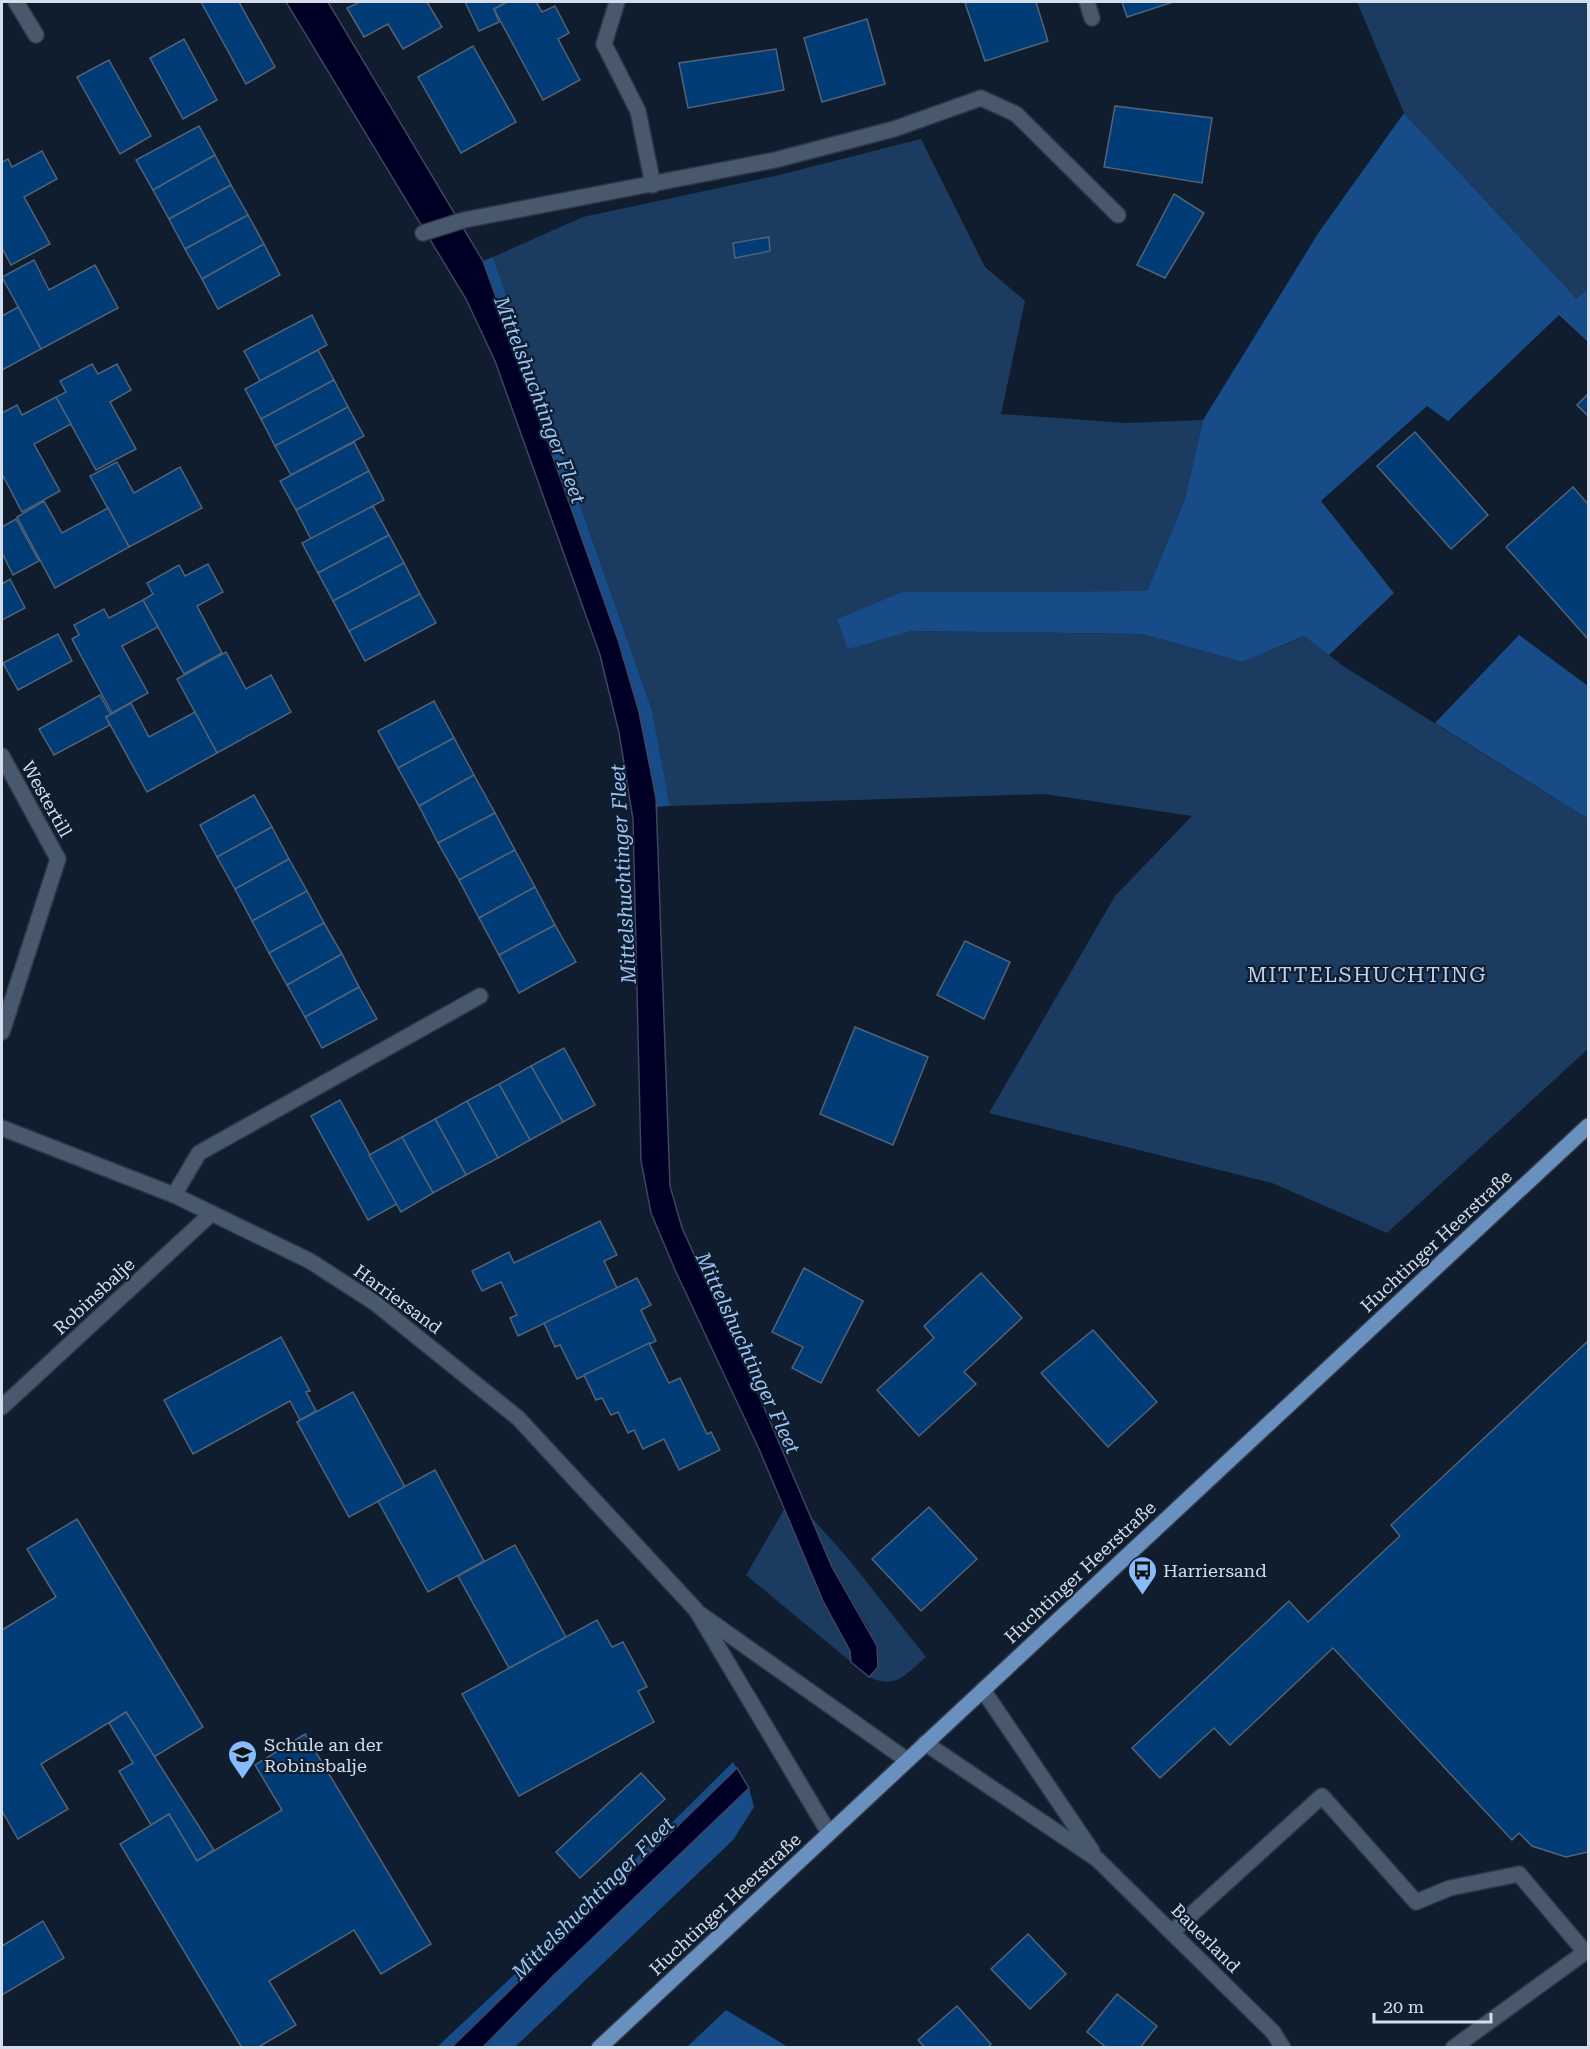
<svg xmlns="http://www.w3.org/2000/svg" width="1590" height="2049" viewBox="0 0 1590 2049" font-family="'Roboto Serif',serif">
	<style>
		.green { fill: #1c3b60 }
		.forest { fill: #174c88 }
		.water { fill: #000026; stroke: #404361; stroke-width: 1.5 }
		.building { fill: #023c76; stroke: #526377; stroke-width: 1.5 }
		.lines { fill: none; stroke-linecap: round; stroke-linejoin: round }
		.minor-casing { stroke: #2f3645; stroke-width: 18 }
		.major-casing { stroke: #2f3645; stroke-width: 18 }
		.minor { stroke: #48586d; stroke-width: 15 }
		.major { stroke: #6a90bf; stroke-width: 15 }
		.labels { text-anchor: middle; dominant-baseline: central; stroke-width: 4.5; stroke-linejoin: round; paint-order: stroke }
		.street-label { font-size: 18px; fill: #d4deea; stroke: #0f1d2f }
		.poi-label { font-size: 18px; fill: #d4deea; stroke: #0f1d2f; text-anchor: start }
		.water-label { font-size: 20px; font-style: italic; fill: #9cc6fa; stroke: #0f1d2f }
		.quarter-label { font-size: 21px; letter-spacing: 1.5px; fill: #bed1e9; stroke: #0f1d2f }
	</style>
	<rect width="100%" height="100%" fill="#0f1d2f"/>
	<!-- green -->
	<g class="green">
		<path d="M 1357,2 L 1588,2 L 1588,289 L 1576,298 L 1404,113 Z"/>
		<path d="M 921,139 L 985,267 L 1025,301 L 1001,414 L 1126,423 L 1203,420 L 1185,499 L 1147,591 L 903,592 L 848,648 L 912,631 L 1142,634 L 1243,662 L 1305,636 L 1343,666 L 1588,819 L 1588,1049 L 1387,1233 L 1272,1183 L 989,1113 L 1115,896 L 1192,816 L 1044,794 L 670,806 L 652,710 L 493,257 L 583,217 L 775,176 Z"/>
		<path d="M 785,1508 L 823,1601 L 850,1651 L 851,1662 L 746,1575 Z"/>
		<path d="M 811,1517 L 846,1556 L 926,1657 C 906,1674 896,1690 869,1677 L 878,1667 L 869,1629 L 832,1567 Z"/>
	</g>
	<!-- forest -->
	<g class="forest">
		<path d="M 1404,113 L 1576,298 L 1588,289 L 1588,342 L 1559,315 L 1448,421 L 1427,406 L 1321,501 L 1394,593 L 1329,655 L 1304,636 L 1243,662 L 1142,634 L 912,631 L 848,649 L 837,619 L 903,592 L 1147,591 L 1185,499 L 1203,420 L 1319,232 Z"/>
		<path d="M 493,257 L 652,710 L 670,806 L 656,807 L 656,798 L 506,322 L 483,261 Z"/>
		<path d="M 1519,635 L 1588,686 L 1588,819 L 1435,723 Z"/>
		<path d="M 733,1762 L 737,1768 L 452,2047 L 436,2048 L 594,1900 Z"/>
		<path d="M 749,1788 L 754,1807 L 733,1840 L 515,2047 L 483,2048 L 554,1975 Z"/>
		<path d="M 726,2010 L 788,2047 L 687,2047 Z"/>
	</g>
	<!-- water -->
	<g class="water">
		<path d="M 286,2 L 328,2 L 483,261 L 618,640 L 639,712 L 656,798 L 670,1186 L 682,1228 L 760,1398 L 832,1567 L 877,1646 L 878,1667 L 869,1677 L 851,1662 L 850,1651 L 823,1601 L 759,1449 L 676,1272 L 651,1213 L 641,1161 L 633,819 L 619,733 L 600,655 L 495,361 L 466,299 Z"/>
		<path d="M 737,1768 L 749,1788 L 554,1975 L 483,2047 L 452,2047 Z"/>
	</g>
	<!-- building -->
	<g class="building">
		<path d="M 201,2 L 239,2 L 275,67 L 246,84 Z"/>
		<path d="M 360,2 L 427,2 L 442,27 L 403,49 L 388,24 L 364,37 L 347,8 Z"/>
		<path d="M 465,2 L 507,2 L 494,9 L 499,22 L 479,31 Z"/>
		<path d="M 507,2 L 536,2 L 542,12 L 555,6 L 569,33 L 558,39 L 580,80 L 543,100 L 494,9 Z"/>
		<path d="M 970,2 L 1036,2 L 1048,41 L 985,61 L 965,3 Z"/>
		<path d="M 1122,2 L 1173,2 L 1127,17 Z"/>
		<path d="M 867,19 L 885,84 L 822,102 L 804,38 Z"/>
		<path d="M 184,39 L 217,100 L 183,119 L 150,58 Z"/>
		<path d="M 473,46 L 516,122 L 461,153 L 418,77 Z"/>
		<path d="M 776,49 L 784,90 L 688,108 L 679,63 Z"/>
		<path d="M 109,60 L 151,136 L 120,154 L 77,77 Z"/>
		<path d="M 1115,106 L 1212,118 L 1202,183 L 1104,167 Z"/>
		<path d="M 199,126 L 215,155 L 153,190 L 136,160 Z"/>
		<path d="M 42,151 L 57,179 L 24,197 L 50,244 L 11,265 L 2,248 L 2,162 L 8,159 L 12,167 Z"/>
		<path d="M 215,155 L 231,185 L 169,219 L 153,190 Z"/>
		<path d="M 231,185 L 248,215 L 185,249 L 169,219 Z"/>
		<path d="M 1174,194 L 1204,213 L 1165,278 L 1137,265 Z"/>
		<path d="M 248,215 L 264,244 L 202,279 L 185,249 Z"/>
		<path d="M 769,237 L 770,251 L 735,258 L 733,243 Z"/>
		<path d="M 264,244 L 280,275 L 218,309 L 202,279 Z"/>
		<path d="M 34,260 L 49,290 L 95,265 L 118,308 L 41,349 L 2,277 Z"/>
		<path d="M 18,307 L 41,349 L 2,370 L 2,316 Z"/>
		<path d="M 312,315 L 327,345 L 260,381 L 244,351 Z"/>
		<path d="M 318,350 L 334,380 L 261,419 L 245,389 Z"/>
		<path d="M 92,364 L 98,374 L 117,364 L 131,390 L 110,402 L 136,449 L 96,470 L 56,397 L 66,392 L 60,381 Z"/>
		<path d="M 334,380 L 348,407 L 275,446 L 261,419 Z"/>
		<path d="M 1588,394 L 1588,416 L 1577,405 Z"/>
		<path d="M 56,397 L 71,424 L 34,444 L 60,491 L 22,512 L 2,474 L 2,413 L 17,405 L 22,415 Z"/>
		<path d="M 348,407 L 364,436 L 291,475 L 275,446 Z"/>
		<path d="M 1415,432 L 1488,515 L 1451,549 L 1377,466 Z"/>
		<path d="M 354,442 L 369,471 L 296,510 L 280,481 Z"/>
		<path d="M 117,462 L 134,493 L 180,467 L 202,508 L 129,547 L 90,476 Z"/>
		<path d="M 369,471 L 384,500 L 311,539 L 296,510 Z"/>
		<path d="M 1573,487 L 1588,504 L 1588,639 L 1506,547 Z"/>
		<path d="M 44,501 L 62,533 L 108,508 L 129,547 L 55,588 L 17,517 Z"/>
		<path d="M 373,506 L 389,535 L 318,573 L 302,543 Z"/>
		<path d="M 16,519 L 39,561 L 13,575 L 2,553 L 2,527 Z"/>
		<path d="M 389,535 L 404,563 L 333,601 L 318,573 Z"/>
		<path d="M 404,563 L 420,594 L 349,631 L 333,601 Z"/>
		<path d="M 208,564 L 223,592 L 197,606 L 222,653 L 184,674 L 143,600 L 153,594 L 147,583 L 179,565 L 185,576 Z"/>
		<path d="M 10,579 L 25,608 L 2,620 L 2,584 Z"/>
		<path d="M 420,594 L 436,623 L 365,661 L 349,631 Z"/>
		<path d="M 143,600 L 158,627 L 122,646 L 148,693 L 112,713 L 72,639 L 79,635 L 74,625 L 104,609 L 109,618 Z"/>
		<path d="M 58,634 L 72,661 L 18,690 L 3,663 Z"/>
		<path d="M 226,652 L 246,689 L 271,675 L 291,712 L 217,753 L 177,679 Z"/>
		<path d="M 100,695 L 111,715 L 106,717 L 110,725 L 54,755 L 39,729 Z"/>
		<path d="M 434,701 L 454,738 L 398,768 L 378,731 Z"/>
		<path d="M 131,703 L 149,737 L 195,712 L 217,753 L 147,792 L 106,717 Z"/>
		<path d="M 454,738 L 474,775 L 419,806 L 398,768 Z"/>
		<path d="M 474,775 L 495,813 L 438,843 L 419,806 Z"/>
		<path d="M 254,795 L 272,827 L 217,857 L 200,825 Z"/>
		<path d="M 495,813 L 515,850 L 459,880 L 438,843 Z"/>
		<path d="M 272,827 L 289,859 L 235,889 L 217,857 Z"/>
		<path d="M 515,850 L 535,887 L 479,918 L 459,880 Z"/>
		<path d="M 289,859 L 307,891 L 252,921 L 235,889 Z"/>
		<path d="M 535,887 L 555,925 L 499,955 L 479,918 Z"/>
		<path d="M 307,891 L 324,923 L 269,953 L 252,921 Z"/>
		<path d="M 324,923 L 342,954 L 287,985 L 269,953 Z"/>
		<path d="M 555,925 L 576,962 L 519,993 L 499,955 Z"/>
		<path d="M 965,941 L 1010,962 L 984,1019 L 937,995 Z"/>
		<path d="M 342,954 L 359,987 L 305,1017 L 287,985 Z"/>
		<path d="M 359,987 L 377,1019 L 322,1048 L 305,1017 Z"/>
		<path d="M 855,1027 L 928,1057 L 893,1145 L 820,1114 Z"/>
		<path d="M 564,1048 L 595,1105 L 563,1122 L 531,1066 Z"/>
		<path d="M 531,1066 L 563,1122 L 530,1140 L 499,1084 Z"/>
		<path d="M 499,1084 L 530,1140 L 498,1158 L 467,1101 Z"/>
		<path d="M 340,1100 L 397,1204 L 368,1220 L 311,1116 Z"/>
		<path d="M 467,1101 L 498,1158 L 466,1175 L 435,1119 Z"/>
		<path d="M 435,1119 L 466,1175 L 433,1193 L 402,1137 Z"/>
		<path d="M 402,1137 L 433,1193 L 401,1212 L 369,1155 Z"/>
		<path d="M 600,1221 L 617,1255 L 604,1261 L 617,1288 L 518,1336 L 510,1318 L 517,1315 L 501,1282 L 482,1291 L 472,1271 L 509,1252 L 514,1263 Z"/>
		<path d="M 804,1268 L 863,1301 L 821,1383 L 792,1368 L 803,1347 L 772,1332 Z"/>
		<path d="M 981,1273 L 1022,1318 L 964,1372 L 976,1384 L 919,1436 L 877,1390 L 934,1338 L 924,1326 Z"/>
		<path d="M 637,1278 L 651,1305 L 641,1310 L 656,1341 L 577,1379 L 560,1345 L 555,1347 L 544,1323 Z"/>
		<path d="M 1093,1330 L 1157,1402 L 1108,1447 L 1041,1373 Z"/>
		<path d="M 281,1337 L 310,1391 L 306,1392 L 316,1411 L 300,1420 L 290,1401 L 193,1454 L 164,1400 Z"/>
		<path d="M 1588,1341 L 1588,1852 L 1566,1857 L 1532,1846 L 1519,1833 L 1512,1840 L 1333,1648 L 1230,1745 L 1214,1728 L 1160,1778 L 1132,1748 L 1289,1601 L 1308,1622 L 1400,1536 L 1391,1525 Z"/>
		<path d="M 649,1343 L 669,1383 L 680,1378 L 707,1434 L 711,1432 L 720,1450 L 679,1470 L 664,1439 L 643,1449 L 634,1430 L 628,1433 L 618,1412 L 611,1415 L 602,1398 L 596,1400 L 584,1375 Z"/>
		<path d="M 353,1392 L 405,1487 L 349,1517 L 297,1422 Z"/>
		<path d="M 435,1470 L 484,1561 L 428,1592 L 378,1501 Z"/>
		<path d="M 929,1507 L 977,1559 L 921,1611 L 872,1559 Z"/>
		<path d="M 77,1519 L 203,1727 L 154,1757 L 126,1712 L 41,1764 L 68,1809 L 18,1839 L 2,1811 L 2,1630 L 56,1597 L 27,1549 Z"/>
		<path d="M 515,1545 L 566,1637 L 509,1668 L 458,1576 Z"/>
		<path d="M 597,1620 L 612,1647 L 623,1642 L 647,1687 L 638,1691 L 654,1722 L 519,1796 L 462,1694 Z"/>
		<path d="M 126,1712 L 214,1850 L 197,1861 L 169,1814 L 151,1825 L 119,1771 L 133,1763 L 109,1723 Z"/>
		<path d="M 305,1734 L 431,1944 L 381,1974 L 354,1930 L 269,1981 L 296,2025 L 257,2048 L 242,2048 L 120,1844 L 169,1814 L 197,1861 L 282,1810 L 255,1765 Z"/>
		<path d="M 641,1773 L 665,1799 L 580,1878 L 556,1852 Z"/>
		<path d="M 43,1921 L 64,1958 L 2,1995 L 2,1946 Z"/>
		<path d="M 1028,1934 L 1066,1974 L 1030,2009 L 991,1969 Z"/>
		<path d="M 1117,1994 L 1157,2026 L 1140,2048 L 1107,2048 L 1087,2032 Z"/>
		<path d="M 957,2006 L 991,2044 L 988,2048 L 925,2048 L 918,2040 Z"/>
	</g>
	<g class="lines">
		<defs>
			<g id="minor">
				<path d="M 16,2 L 36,35"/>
				<path d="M 617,2 L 604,44 L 638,111 L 653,185"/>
				<path d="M 1087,2 L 1092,18"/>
				<path d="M 423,233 L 464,220 L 775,160 L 894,129 L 981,98 L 1016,114 L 1118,215"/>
				<path d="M 2,756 L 58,859 L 2,1032"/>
				<path d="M 2,1128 L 174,1195 L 310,1261 L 375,1303 L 518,1418 L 696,1610 L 829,1833"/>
				<path d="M 174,1195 L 199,1153 L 480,996"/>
				<path d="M 2,1407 L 212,1213"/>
				<path d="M 700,1614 L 907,1760"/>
				<path d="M 983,1690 L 1092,1851"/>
				<path d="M 925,1743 L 1097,1859 L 1273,2032 L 1283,2048"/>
				<path d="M 1172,1932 L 1322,1796 L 1416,1902 L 1450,1888 L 1519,1874 L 1585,1952"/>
				<path d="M 1453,2048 L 1588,1950"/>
			</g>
			<path id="major" d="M 599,2048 L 1588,1126"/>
		</defs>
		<!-- minor casing -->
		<use href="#minor" class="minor-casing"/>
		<!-- major casing -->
		<use href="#major" class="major-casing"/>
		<!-- minor -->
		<use href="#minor" class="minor"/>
		<!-- major -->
		<use href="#major" class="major"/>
	</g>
	<!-- icons -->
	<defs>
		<symbol id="bus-pin" viewBox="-11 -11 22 30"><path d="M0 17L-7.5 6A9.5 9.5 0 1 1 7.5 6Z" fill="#87bbfb" stroke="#0f1d2f"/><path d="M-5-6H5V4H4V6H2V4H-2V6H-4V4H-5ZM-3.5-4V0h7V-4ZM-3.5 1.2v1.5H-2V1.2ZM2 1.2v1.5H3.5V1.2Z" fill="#111"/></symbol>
		<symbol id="school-pin" viewBox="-11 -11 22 30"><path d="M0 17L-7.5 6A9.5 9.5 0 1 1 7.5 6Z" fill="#87bbfb" stroke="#0f1d2f"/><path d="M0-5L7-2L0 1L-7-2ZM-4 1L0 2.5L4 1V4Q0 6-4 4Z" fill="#111"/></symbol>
	</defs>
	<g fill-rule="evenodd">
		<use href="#bus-pin" x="1126" y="1554" width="33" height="45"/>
		<use href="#school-pin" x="226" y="1738" width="33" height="45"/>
	</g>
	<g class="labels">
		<!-- street labels -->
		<g class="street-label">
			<text transform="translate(47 799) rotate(61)">Westertill</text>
			<text transform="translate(1436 1241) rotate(-43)">Huchtinger Heerstraße</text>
			<text transform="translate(94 1296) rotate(-43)">Robinsbalje</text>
			<text transform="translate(398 1299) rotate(36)">Harriersand</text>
			<text transform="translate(1080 1572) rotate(-43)">Huchtinger Heerstraße</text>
			<text transform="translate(725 1904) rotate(-43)">Huchtinger Heerstraße</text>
			<text transform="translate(1206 1938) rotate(45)">Bauerland</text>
		</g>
		<!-- poi labels -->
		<g class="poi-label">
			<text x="1163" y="1570">Harriersand</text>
			<text x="264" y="1744">Schule an der<tspan x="264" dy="21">Robinsbalje</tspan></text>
		</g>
		<!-- water labels -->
		<g class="water-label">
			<text transform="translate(540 400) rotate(69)">Mittelshuchtinger Fleet</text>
			<text transform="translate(623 874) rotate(-93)">Mittelshuchtinger Fleet</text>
			<text transform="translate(748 1353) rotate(65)">Mittelshuchtinger Fleet</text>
			<text transform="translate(593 1898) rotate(-45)">Mittelshuchtinger Fleet</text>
		</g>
		<!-- quarter labels -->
		<g class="quarter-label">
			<text x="1367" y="975">MITTELSHUCHTING</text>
		</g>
	</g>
	<!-- border -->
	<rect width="1590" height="2049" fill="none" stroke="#d4deea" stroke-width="6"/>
	<!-- scale -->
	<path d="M1374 2013v9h117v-9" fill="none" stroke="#d4deea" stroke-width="3"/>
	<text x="1383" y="2013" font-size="18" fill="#d4deea" stroke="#0f1d2f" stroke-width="4.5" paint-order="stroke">20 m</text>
</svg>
